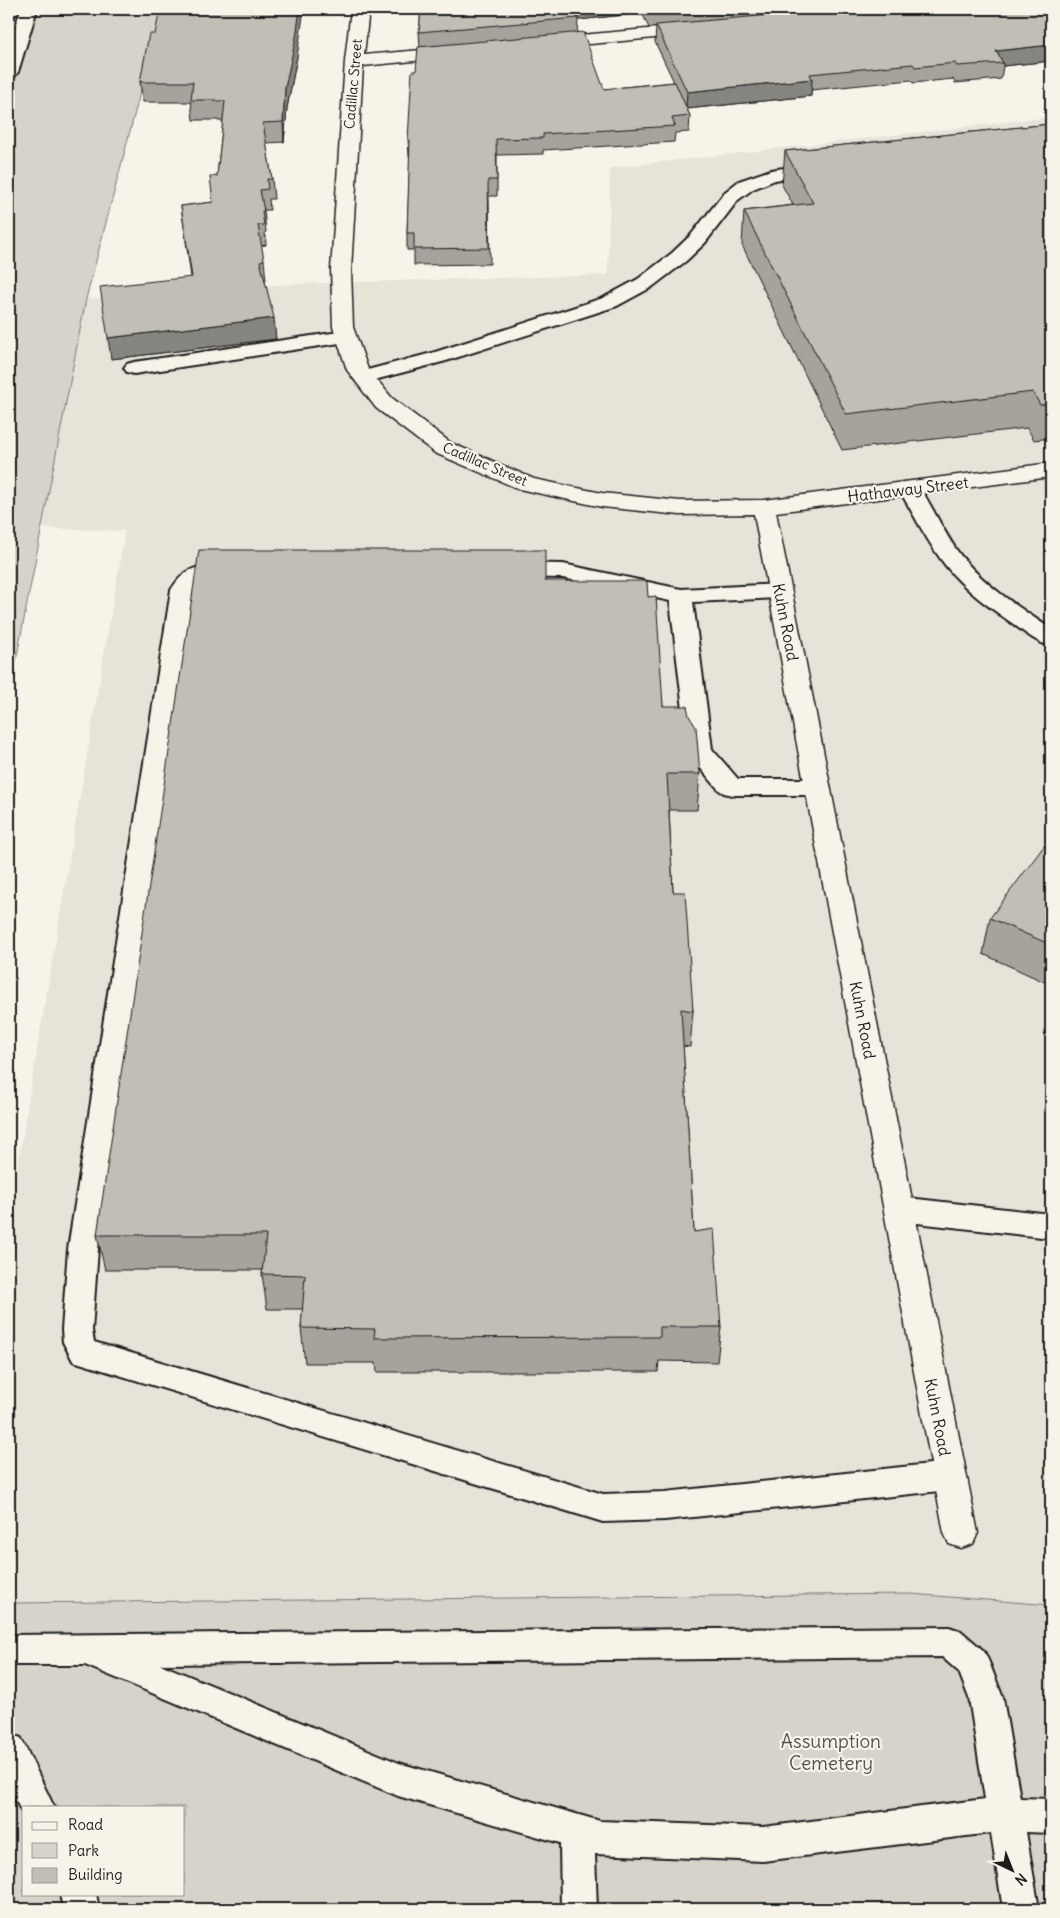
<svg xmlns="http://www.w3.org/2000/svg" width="1060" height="1918" viewBox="0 0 1060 1918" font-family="Delius,sans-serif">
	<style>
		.built { fill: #e6e3d9 }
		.green { fill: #d7d3cb; stroke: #7a7874; fill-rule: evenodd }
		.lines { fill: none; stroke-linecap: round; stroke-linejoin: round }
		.service-casing { stroke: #1c1c1c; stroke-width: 4 }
		.minor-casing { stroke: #1c1c1c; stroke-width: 3 }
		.service { fill: #f7f3e8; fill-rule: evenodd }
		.minor { fill: #f7f3e8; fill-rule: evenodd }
		.wall { fill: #a5a39c; stroke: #1c1c1c; fill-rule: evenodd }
		.shaded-wall { fill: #86857f; stroke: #1c1c1c }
		.building { fill: #c0beb5; stroke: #1c1c1c }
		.labels { text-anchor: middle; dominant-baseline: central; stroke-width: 4.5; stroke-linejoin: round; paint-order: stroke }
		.far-street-label { font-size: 14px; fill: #1c1c1c; stroke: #f7f3e8 }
		.street-label { font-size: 16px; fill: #1c1c1c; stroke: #f7f3e8 }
		.near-park-label { font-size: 19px; fill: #545351; stroke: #f7f3e8 }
	</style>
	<rect width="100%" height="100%" fill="#f7f3e8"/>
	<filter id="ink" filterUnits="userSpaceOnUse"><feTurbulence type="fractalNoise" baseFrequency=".02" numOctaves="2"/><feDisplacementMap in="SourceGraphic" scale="10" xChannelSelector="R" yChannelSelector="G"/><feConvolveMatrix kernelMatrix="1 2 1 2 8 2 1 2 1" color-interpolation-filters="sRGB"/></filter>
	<g filter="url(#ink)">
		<!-- built -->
		<path class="built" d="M 1051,117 L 1051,1605 L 911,1594 L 9,1603 L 9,1216 L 125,531 L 41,528 L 86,299 L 292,284 L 608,275 L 610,168 Z"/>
		<!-- green -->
		<g class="green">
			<path d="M 9,9 L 162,9 L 86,299 L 9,697 Z"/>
			<path d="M 911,1594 L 1051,1605 L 1051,1909 L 9,1909 L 9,1603 ZM 24,1807 L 184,1807 L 184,1894 L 24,1894 Z"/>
		</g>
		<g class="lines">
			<defs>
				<g id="service">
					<path d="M 21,9 L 37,9 L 18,72 L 15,76 L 9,77 L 9,46 Z"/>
					<path d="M 817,163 L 823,164 L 826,168 L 823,172 L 775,180 L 753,189 L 738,200 L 705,243 L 686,261 L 652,287 L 617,306 L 446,361 L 363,383 L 356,381 L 353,377 L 356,373 L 432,353 L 603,298 L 638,279 L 672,253 L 691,235 L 725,192 L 739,181 L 771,170 Z"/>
					<path d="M 346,331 L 353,333 L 356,337 L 353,341 L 134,374 L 127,372 L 124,368 L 127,364 L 134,362 Z"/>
					<path d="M 909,482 L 917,483 C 933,507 944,534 961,556 C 985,586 1020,608 1051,629 L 1051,646 C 1037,643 1024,632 1012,623 C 989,607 964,589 946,566 C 927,542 914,514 898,488 L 901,483 Z"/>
					<path d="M 509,563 L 563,564 L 681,589 L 780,584 L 788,586 L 791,591 L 788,596 L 780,598 L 693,602 L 712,749 L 738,779 L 818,779 L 827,781 L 830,787 L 827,793 L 818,795 L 733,795 L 724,793 L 719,790 L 691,757 L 688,751 L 670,601 L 563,578 L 509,577 L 501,575 L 498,570 L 501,565 Z"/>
					<path d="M 208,565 L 238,567 L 241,572 L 238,577 L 205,580 L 193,590 L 98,1249 L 92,1330 L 94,1342 L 603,1494 L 665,1492 L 949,1462 L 960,1466 L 965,1476 L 960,1486 L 949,1490 L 665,1520 L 603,1522 L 73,1361 L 63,1342 L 62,1330 L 68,1249 L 171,590 C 181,574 189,568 208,565 Z"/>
					<path d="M 899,1197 L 1051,1214 L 1051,1238 L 899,1221 L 889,1217 L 885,1209 L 889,1201 Z"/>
					<path d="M 949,1627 L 961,1631 L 984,1651 L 989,1662 L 1003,1698 L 1020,1798 L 1051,1799 L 1051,1833 L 1026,1832 L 1039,1909 L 1003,1909 L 991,1833 L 763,1861 L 595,1854 L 597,1909 L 561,1909 L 560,1843 L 398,1796 L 85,1665 L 9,1665 L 9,1635 ZM 942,1657 L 959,1672 L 969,1698 L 985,1799 L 763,1827 L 600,1821 L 399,1763 L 160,1664 Z"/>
					<path d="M 9,1734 L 21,1738 L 54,1807 L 24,1807 L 24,1817 L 9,1786 Z"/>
					<path d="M 60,1894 L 96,1894 L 99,1909 L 63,1909 Z"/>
				</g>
				<g id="minor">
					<path d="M 351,9 L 369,9 L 364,55 L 455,47 L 461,48 L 464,52 L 461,56 L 455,57 L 363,66 L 351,270 L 353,327 L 368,369 L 392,398 L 451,443 L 534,479 L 602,493 L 680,501 L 764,500 L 1051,463 L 1051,477 L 776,512 L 978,1533 L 973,1544 L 961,1548 L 949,1544 L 944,1533 L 754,514 L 680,515 L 602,507 L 519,489 L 435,453 L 376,408 L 347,370 L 333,327 L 331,270 L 345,61 Z"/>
					<path d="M 691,25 L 697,26 L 700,30 L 697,34 L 548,48 L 542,47 L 539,43 L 542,39 L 548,38 Z"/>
				</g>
			</defs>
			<!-- service casing -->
			<use href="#service" class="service-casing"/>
			<!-- minor casing -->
			<use href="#minor" class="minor-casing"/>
			<!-- service -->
			<use href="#service" class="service"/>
			<!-- minor -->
			<use href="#minor" class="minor"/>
		</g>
		<!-- wall -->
		<g class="wall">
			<path d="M 421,9 L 1051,9 L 1051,61 L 1003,66 L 1001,79 L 955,83 L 953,79 L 913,83 L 911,80 L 811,90 L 811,96 L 687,109 L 690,116 L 689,132 L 675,133 L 674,142 L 543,150 L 543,154 L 497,155 L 497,196 L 489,196 L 490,264 L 414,265 L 414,250 L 407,250 L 407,233 L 410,156 L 409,156 L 408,140 L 420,47 L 419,32 ZM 642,13 L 649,28 L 656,27 L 655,42 L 674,82 L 604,89 L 577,33 L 578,20 Z"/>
			<path d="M 155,34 L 297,57 L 287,108 L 284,142 L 266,143 L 272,179 L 274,199 L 269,199 L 270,210 L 264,210 L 266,232 L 265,232 L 266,245 L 261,246 L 264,260 L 266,281 L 265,281 L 276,339 L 111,359 L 191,277 L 181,206 L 213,202 L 217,176 L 223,121 L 218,121 L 218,120 L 193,120 L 191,102 L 143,102 L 140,82 Z"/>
			<path d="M 1051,124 L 1051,438 L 1034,440 L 1027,428 L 842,450 L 742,245 L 744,211 L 793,205 L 782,185 L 785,151 Z"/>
			<path d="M 545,581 L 648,597 L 663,706 L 689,716 L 700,774 L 697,810 L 669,810 L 673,892 L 693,1011 L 690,1047 L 683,1046 L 694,1232 L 721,1327 L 717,1362 L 659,1361 L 658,1372 L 377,1372 L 376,1363 L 305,1363 L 301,1328 L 303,1309 L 267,1309 L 262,1274 L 263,1270 L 105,1270 L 97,1235 Z"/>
			<path d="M 1051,849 L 1051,985 L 983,954 L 990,918 Z"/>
		</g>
		<!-- shaded-wall -->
		<g class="shaded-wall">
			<path d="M 300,9 L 304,9 L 297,57 L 287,108 L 284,142 L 283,122 L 285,88 Z"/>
			<path d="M 573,9 L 642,9 L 642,13 L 578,20 L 578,18 Z"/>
			<path d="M 1051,45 L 1051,61 L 1003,66 L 1003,63 L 996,51 Z"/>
			<path d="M 812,79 L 811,96 L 686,109 L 687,92 Z"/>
			<path d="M 274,318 L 276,339 L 111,359 L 108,338 Z"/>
		</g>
		<!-- building -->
		<g class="building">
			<path d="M 160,9 L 300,9 L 296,37 L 285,88 L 283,122 L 263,123 L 272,179 L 267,179 L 268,189 L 260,190 L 264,211 L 262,211 L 264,225 L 258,225 L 264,260 L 260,261 L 274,318 L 108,338 L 100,287 L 192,277 L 181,206 L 213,202 L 210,177 L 217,176 L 225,101 L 216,101 L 216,100 L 191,100 L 193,82 L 140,82 L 149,34 L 155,34 Z"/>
			<path d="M 421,9 L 574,9 L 578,18 L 419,32 Z"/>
			<path d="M 648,9 L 682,9 L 649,12 Z"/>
			<path d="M 840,9 L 1051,9 L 1051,45 L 996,51 L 1003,63 L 957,66 L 955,63 L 915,67 L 913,64 L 810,74 L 812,79 L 687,92 L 656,25 Z"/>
			<path d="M 583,32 L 604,89 L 675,82 L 690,116 L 672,118 L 675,126 L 543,134 L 543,138 L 496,139 L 497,180 L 488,180 L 489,248 L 414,249 L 414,233 L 407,233 L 410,140 L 408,140 L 412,71 L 416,71 L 418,47 Z"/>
			<path d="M 1051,124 L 1051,403 L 1040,405 L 1033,392 L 846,414 L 744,211 L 813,203 L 785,151 Z"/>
			<path d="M 199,550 L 545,550 L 545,581 L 647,581 L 648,597 L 656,596 L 663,706 L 687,706 L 689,716 L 696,727 L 700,774 L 667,774 L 673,892 L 685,892 L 693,1011 L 681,1009 L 694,1232 L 714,1229 L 721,1327 L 660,1327 L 660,1337 L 374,1338 L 375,1329 L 301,1328 L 305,1275 L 262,1274 L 266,1235 L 97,1235 Z"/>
			<path d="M 1044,846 L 1051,849 L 1051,945 L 990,918 Z"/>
		</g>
	</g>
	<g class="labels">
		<!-- far-street labels -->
		<g class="far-street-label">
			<text transform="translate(353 84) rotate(-85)">Cadillac Street</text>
			<text transform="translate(485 464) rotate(23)">Cadillac Street</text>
		</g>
		<!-- street labels -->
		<g class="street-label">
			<text transform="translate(908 489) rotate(-7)">Hathaway Street</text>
			<text transform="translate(786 622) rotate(79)">Kuhn Road</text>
			<text transform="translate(863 1020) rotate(79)">Kuhn Road</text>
			<text transform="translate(938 1417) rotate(79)">Kuhn Road</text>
		</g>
		<!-- near-park labels -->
		<g class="near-park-label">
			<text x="831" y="1741">Assumption<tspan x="831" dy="22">Cemetery</tspan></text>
		</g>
	</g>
	<!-- margin -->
	<rect width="1060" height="1918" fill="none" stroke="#f7f3e8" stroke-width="30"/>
	<rect x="15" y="15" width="1030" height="1888" fill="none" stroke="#1c1c1c" stroke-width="2" filter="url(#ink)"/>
	<!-- legend -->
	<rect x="22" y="1806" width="162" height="90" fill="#f7f3e8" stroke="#9f9d96"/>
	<rect x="32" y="1822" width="25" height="8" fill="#f7f3e8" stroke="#9f9d96"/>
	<text x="68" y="1830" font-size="15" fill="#1c1c1c">Road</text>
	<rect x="32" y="1843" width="25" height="15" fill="#d7d3cb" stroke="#9f9d96"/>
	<text x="68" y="1856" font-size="15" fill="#1c1c1c">Park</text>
	<rect x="32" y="1868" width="25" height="15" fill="#c0beb5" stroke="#9f9d96"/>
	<text x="68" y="1880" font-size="15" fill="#1c1c1c">Building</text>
	<!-- north arrow -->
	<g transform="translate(1012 1870) rotate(137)" stroke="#f7f3e8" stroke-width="4" paint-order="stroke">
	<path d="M0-4L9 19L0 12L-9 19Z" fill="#1c1c1c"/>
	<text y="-8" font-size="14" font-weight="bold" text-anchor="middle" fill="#1c1c1c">N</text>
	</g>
</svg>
